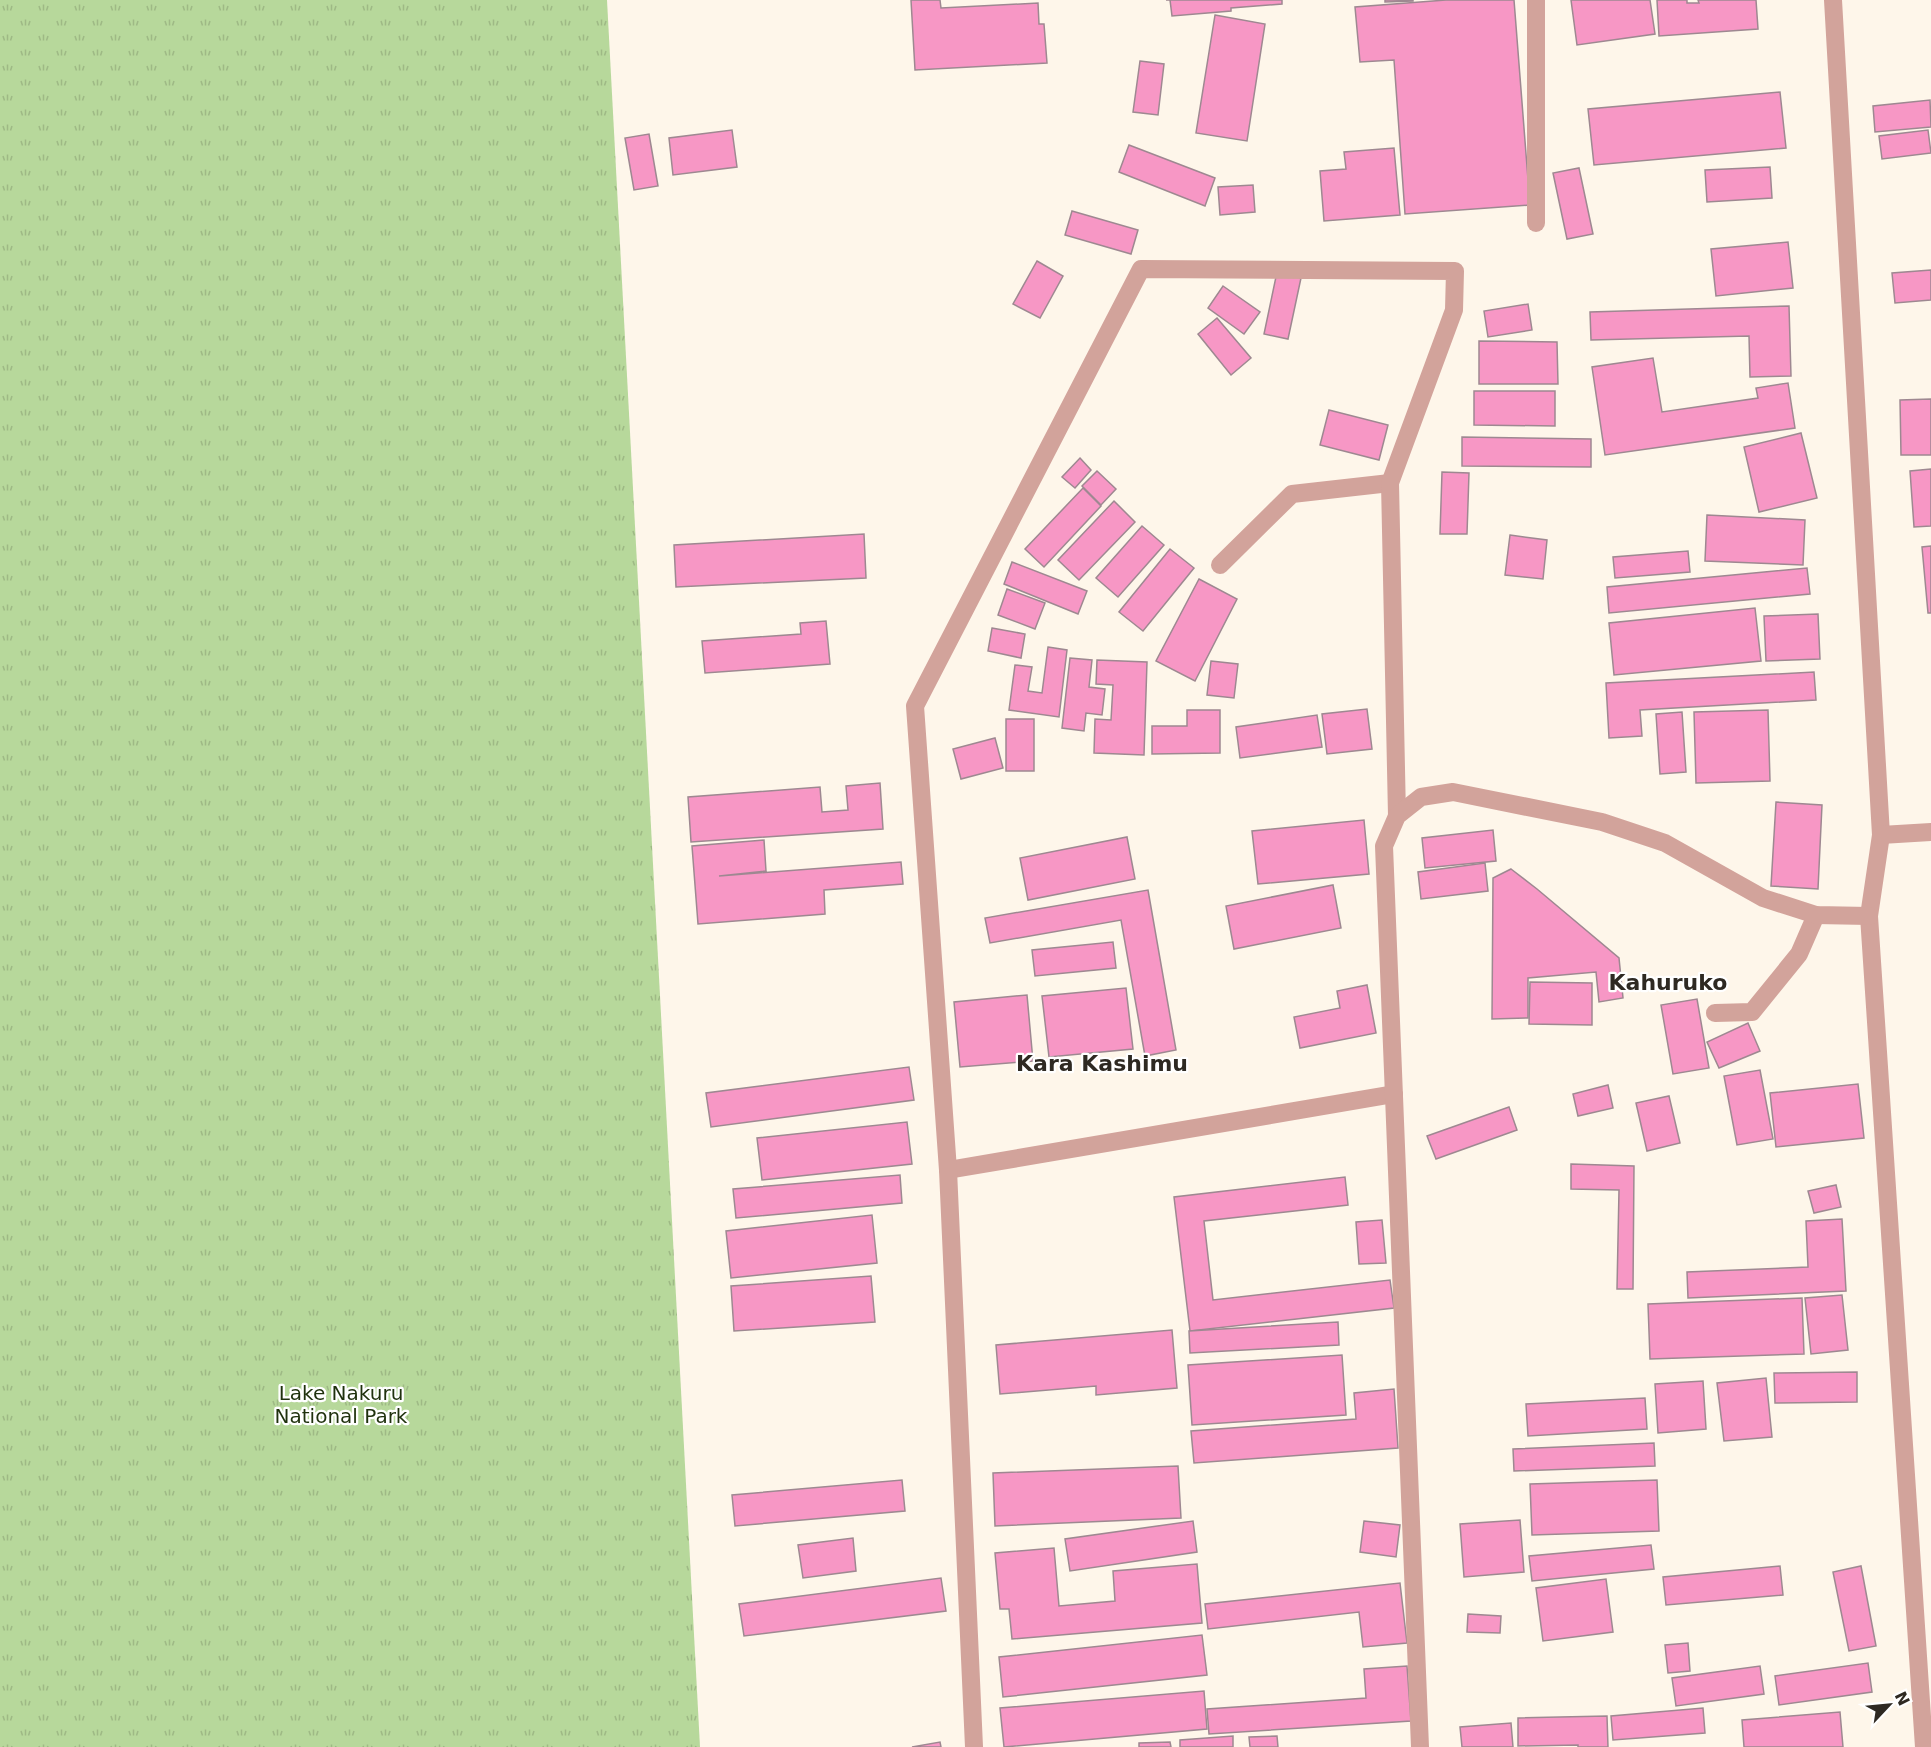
<svg xmlns="http://www.w3.org/2000/svg" width="1931" height="1747" viewBox="0 0 1931 1747" font-family="'DejaVu Sans',sans-serif">
	<style>
		.park { fill: url(#park-tufts) }
		.building { fill: #f797c5; stroke: #9e8891; stroke-width: 1.5 }
		.lines { fill: none; stroke-linecap: round; stroke-linejoin: round }
		.service { stroke: #d2a39b; stroke-width: 18 }
		.minor { stroke: #d2a39b; stroke-width: 18 }
		.labels { text-anchor: middle; dominant-baseline: central; stroke-width: 4.5; stroke-linejoin: round; paint-order: stroke }
		.park-label { font-size: 20px; fill: #1f310d; stroke: #fff }
		.quarter-label { font-size: 22px; font-weight: bold; fill: #2e2922; stroke: #fff }
	</style>
	<defs>
		<pattern id="park-tufts" width="24" height="20" patternUnits="userSpaceOnUse" patternTransform="scale(1.5)"><rect width="24" height="20" fill="#b7d89b"/><path d="M3 7l-1-3M5 7V3M7 7l1-3M15 17l-1-3M17 17v-4M19 17l1-3" fill="none" stroke="#9eb985"/></pattern>
	</defs>
	<rect width="100%" height="100%" fill="#fef6ea"/>
	<!-- park -->
	<path class="park" d="M 0,0 L 607,0 L 700,1747 L 0,1747 Z"/>
	<!-- building -->
	<g class="building">
		<path d="M 911,0 L 940,0 L 941,8 L 1038,3 L 1039,24 L 1044,24 L 1047,63 L 915,70 Z"/>
		<path d="M 1166,0 L 1282,0 L 1282,4 L 1231,8 L 1231,11 L 1172,16 L 1170,0 Z"/>
		<path d="M 1385,0 L 1413,0 L 1413,1 L 1385,2 Z"/>
		<path d="M 1446,0 L 1514,0 L 1530,205 L 1405,214 L 1394,60 L 1360,62 L 1355,7 Z"/>
		<path d="M 1571,0 L 1650,0 L 1655,34 L 1577,45 Z"/>
		<path d="M 1657,0 L 1687,0 L 1687,3 L 1699,3 L 1698,0 L 1756,0 L 1758,29 L 1659,36 Z"/>
		<path d="M 1215,15 L 1265,24 L 1247,141 L 1196,133 Z"/>
		<path d="M 1140,61 L 1164,64 L 1158,115 L 1133,112 Z"/>
		<path d="M 1780,92 L 1786,148 L 1594,165 L 1588,109 Z"/>
		<path d="M 1930,100 L 1931,127 L 1875,132 L 1873,106 Z"/>
		<path d="M 732,130 L 737,167 L 673,175 L 669,138 Z"/>
		<path d="M 1928,130 L 1931,153 L 1882,159 L 1879,136 Z"/>
		<path d="M 649,134 L 658,186 L 634,190 L 625,138 Z"/>
		<path d="M 1129,145 L 1215,178 L 1205,206 L 1119,172 Z"/>
		<path d="M 1394,148 L 1400,215 L 1324,221 L 1320,171 L 1346,169 L 1344,152 Z"/>
		<path d="M 1770,167 L 1772,198 L 1707,202 L 1705,170 Z"/>
		<path d="M 1579,168 L 1593,234 L 1567,239 L 1553,173 Z"/>
		<path d="M 1253,185 L 1255,212 L 1220,215 L 1218,187 Z"/>
		<path d="M 1072,211 L 1138,230 L 1131,254 L 1065,235 Z"/>
		<path d="M 1788,242 L 1793,288 L 1716,296 L 1711,249 Z"/>
		<path d="M 1037,261 L 1063,276 L 1040,318 L 1013,304 Z"/>
		<path d="M 1931,270 L 1931,300 L 1895,303 L 1892,273 Z"/>
		<path d="M 1277,272 L 1301,278 L 1288,339 L 1264,334 Z"/>
		<path d="M 1223,286 L 1260,312 L 1244,334 L 1208,308 Z"/>
		<path d="M 1528,304 L 1532,330 L 1488,337 L 1484,311 Z"/>
		<path d="M 1789,306 L 1791,376 L 1750,377 L 1749,336 L 1591,340 L 1590,312 Z"/>
		<path d="M 1217,318 L 1251,358 L 1231,375 L 1198,334 Z"/>
		<path d="M 1479,341 L 1557,342 L 1558,384 L 1479,384 Z"/>
		<path d="M 1653,358 L 1662,412 L 1758,398 L 1756,388 L 1788,383 L 1795,428 L 1605,455 L 1592,367 Z"/>
		<path d="M 1474,391 L 1555,391 L 1555,426 L 1474,425 Z"/>
		<path d="M 1931,399 L 1931,455 L 1901,455 L 1900,400 Z"/>
		<path d="M 1329,410 L 1388,425 L 1379,460 L 1320,445 Z"/>
		<path d="M 1801,433 L 1817,498 L 1759,512 L 1744,447 Z"/>
		<path d="M 1462,437 L 1591,439 L 1591,467 L 1462,466 Z"/>
		<path d="M 1080,458 L 1091,470 L 1075,488 L 1062,477 Z"/>
		<path d="M 1931,469 L 1931,526 L 1914,527 L 1910,471 Z"/>
		<path d="M 1097,471 L 1116,489 L 1101,505 L 1082,486 Z"/>
		<path d="M 1442,472 L 1469,473 L 1467,534 L 1440,534 Z"/>
		<path d="M 1083,488 L 1101,506 L 1044,567 L 1025,549 Z"/>
		<path d="M 1114,501 L 1135,522 L 1079,580 L 1058,560 Z"/>
		<path d="M 1707,515 L 1805,520 L 1803,565 L 1705,561 Z"/>
		<path d="M 1142,526 L 1164,545 L 1118,597 L 1096,578 Z"/>
		<path d="M 864,534 L 866,578 L 676,587 L 674,545 Z"/>
		<path d="M 1510,535 L 1547,540 L 1543,579 L 1505,575 Z"/>
		<path d="M 1931,546 L 1931,613 L 1928,613 L 1922,547 Z"/>
		<path d="M 1170,549 L 1194,568 L 1143,631 L 1119,612 Z"/>
		<path d="M 1688,551 L 1690,572 L 1615,578 L 1613,557 Z"/>
		<path d="M 1012,562 L 1087,591 L 1078,614 L 1004,584 Z"/>
		<path d="M 1807,568 L 1810,594 L 1609,613 L 1607,587 Z"/>
		<path d="M 1199,579 L 1237,599 L 1195,681 L 1156,661 Z"/>
		<path d="M 1007,589 L 1045,603 L 1035,629 L 998,615 Z"/>
		<path d="M 1755,608 L 1761,661 L 1614,675 L 1609,623 Z"/>
		<path d="M 1818,614 L 1820,659 L 1766,661 L 1764,616 Z"/>
		<path d="M 826,621 L 830,664 L 705,673 L 702,641 L 801,634 L 800,623 Z"/>
		<path d="M 992,628 L 1025,634 L 1021,658 L 988,651 Z"/>
		<path d="M 1048,647 L 1067,650 L 1059,717 L 1009,710 L 1015,665 L 1032,667 L 1028,691 L 1042,693 Z"/>
		<path d="M 1070,658 L 1092,660 L 1089,687 L 1105,689 L 1102,715 L 1086,713 L 1084,731 L 1062,728 Z"/>
		<path d="M 1097,660 L 1147,662 L 1144,755 L 1094,753 L 1095,719 L 1111,720 L 1113,685 L 1096,684 Z"/>
		<path d="M 1211,661 L 1238,664 L 1234,698 L 1207,695 Z"/>
		<path d="M 1814,672 L 1816,700 L 1640,710 L 1642,736 L 1609,738 L 1606,683 Z"/>
		<path d="M 1367,709 L 1372,749 L 1327,754 L 1322,714 Z"/>
		<path d="M 1187,710 L 1220,710 L 1220,753 L 1152,754 L 1152,726 L 1187,726 Z"/>
		<path d="M 1768,710 L 1770,781 L 1696,783 L 1694,712 Z"/>
		<path d="M 1682,712 L 1686,772 L 1660,774 L 1656,714 Z"/>
		<path d="M 1317,715 L 1322,747 L 1240,758 L 1236,727 Z"/>
		<rect x="1006" y="719" width="28" height="52"/>
		<path d="M 995,738 L 1003,768 L 961,779 L 953,749 Z"/>
		<path d="M 880,783 L 883,829 L 691,842 L 688,797 L 820,787 L 822,812 L 848,810 L 846,786 Z"/>
		<path d="M 1776,802 L 1822,805 L 1818,889 L 1771,886 Z"/>
		<path d="M 1364,820 L 1369,874 L 1258,884 L 1252,831 Z"/>
		<path d="M 1493,830 L 1496,861 L 1425,868 L 1422,838 Z"/>
		<path d="M 1127,837 L 1135,879 L 1028,900 L 1020,858 Z"/>
		<path d="M 764,840 L 766,871 L 719,876 L 901,862 L 903,884 L 824,890 L 825,914 L 698,924 L 692,846 Z"/>
		<path d="M 1485,863 L 1488,891 L 1421,899 L 1418,872 Z"/>
		<path d="M 1511,869 L 1537,889 L 1619,958 L 1623,998 L 1599,1002 L 1596,972 L 1528,978 L 1528,1018 L 1492,1019 L 1493,878 Z"/>
		<path d="M 1333,885 L 1341,928 L 1234,949 L 1226,906 Z"/>
		<path d="M 1148,890 L 1176,1050 L 1145,1056 L 1121,920 L 990,943 L 985,918 Z"/>
		<path d="M 1113,942 L 1116,968 L 1035,976 L 1032,950 Z"/>
		<path d="M 1530,982 L 1592,983 L 1592,1025 L 1529,1024 Z"/>
		<path d="M 1367,985 L 1376,1033 L 1300,1048 L 1294,1017 L 1340,1008 L 1337,991 Z"/>
		<path d="M 1126,988 L 1133,1049 L 1049,1057 L 1042,996 Z"/>
		<path d="M 1027,995 L 1033,1061 L 960,1067 L 954,1002 Z"/>
		<path d="M 1697,999 L 1709,1068 L 1673,1074 L 1661,1005 Z"/>
		<path d="M 1748,1023 L 1760,1051 L 1719,1068 L 1707,1042 Z"/>
		<path d="M 909,1067 L 914,1100 L 711,1127 L 706,1093 Z"/>
		<path d="M 1760,1070 L 1773,1139 L 1737,1145 L 1724,1076 Z"/>
		<path d="M 1858,1084 L 1864,1138 L 1776,1147 L 1770,1093 Z"/>
		<path d="M 1608,1085 L 1613,1108 L 1578,1116 L 1573,1094 Z"/>
		<path d="M 1669,1096 L 1680,1143 L 1647,1151 L 1636,1103 Z"/>
		<path d="M 1509,1107 L 1517,1130 L 1436,1159 L 1427,1136 Z"/>
		<path d="M 907,1122 L 912,1164 L 762,1180 L 757,1138 Z"/>
		<path d="M 1571,1164 L 1634,1166 L 1633,1289 L 1617,1289 L 1619,1190 L 1571,1189 Z"/>
		<path d="M 900,1175 L 902,1203 L 736,1218 L 733,1189 Z"/>
		<path d="M 1345,1177 L 1348,1205 L 1204,1221 L 1213,1300 L 1390,1280 L 1394,1308 L 1190,1331 L 1174,1197 Z"/>
		<path d="M 1836,1185 L 1841,1207 L 1814,1213 L 1808,1191 Z"/>
		<path d="M 872,1215 L 877,1263 L 731,1278 L 726,1231 Z"/>
		<path d="M 1842,1219 L 1846,1291 L 1688,1298 L 1687,1272 L 1808,1267 L 1806,1221 Z"/>
		<path d="M 1382,1220 L 1386,1263 L 1359,1264 L 1356,1222 Z"/>
		<path d="M 871,1276 L 875,1322 L 734,1331 L 731,1286 Z"/>
		<path d="M 1842,1295 L 1848,1350 L 1811,1354 L 1805,1298 Z"/>
		<path d="M 1802,1298 L 1804,1354 L 1650,1359 L 1648,1304 Z"/>
		<path d="M 1338,1322 L 1339,1345 L 1190,1353 L 1189,1331 Z"/>
		<path d="M 1172,1330 L 1177,1388 L 1096,1395 L 1096,1386 L 1000,1394 L 996,1345 Z"/>
		<path d="M 1342,1355 L 1346,1415 L 1192,1425 L 1188,1365 Z"/>
		<path d="M 1857,1372 L 1857,1402 L 1775,1403 L 1774,1373 Z"/>
		<path d="M 1766,1378 L 1772,1437 L 1724,1441 L 1717,1383 Z"/>
		<path d="M 1703,1381 L 1706,1429 L 1658,1433 L 1655,1384 Z"/>
		<path d="M 1394,1389 L 1398,1448 L 1194,1463 L 1191,1431 L 1356,1419 L 1354,1393 Z"/>
		<path d="M 1645,1398 L 1647,1429 L 1528,1436 L 1526,1404 Z"/>
		<path d="M 1654,1443 L 1655,1466 L 1514,1471 L 1513,1449 Z"/>
		<path d="M 1178,1466 L 1181,1518 L 995,1526 L 993,1473 Z"/>
		<path d="M 902,1480 L 905,1511 L 735,1526 L 732,1495 Z"/>
		<path d="M 1657,1480 L 1659,1531 L 1532,1535 L 1530,1484 Z"/>
		<path d="M 1520,1520 L 1524,1572 L 1464,1577 L 1460,1524 Z"/>
		<path d="M 1193,1521 L 1197,1552 L 1070,1571 L 1065,1539 Z"/>
		<path d="M 1364,1521 L 1400,1525 L 1396,1557 L 1360,1552 Z"/>
		<path d="M 853,1538 L 856,1571 L 803,1578 L 798,1545 Z"/>
		<path d="M 1651,1545 L 1654,1569 L 1532,1581 L 1529,1556 Z"/>
		<path d="M 1054,1548 L 1059,1606 L 1115,1601 L 1113,1571 L 1197,1564 L 1202,1623 L 1012,1639 L 1009,1609 L 1000,1609 L 995,1553 Z"/>
		<path d="M 1780,1566 L 1783,1595 L 1666,1605 L 1663,1577 Z"/>
		<path d="M 1861,1566 L 1876,1646 L 1849,1651 L 1833,1572 Z"/>
		<path d="M 941,1578 L 946,1611 L 744,1636 L 739,1604 Z"/>
		<path d="M 1606,1579 L 1613,1632 L 1543,1641 L 1536,1588 Z"/>
		<path d="M 1400,1583 L 1407,1643 L 1363,1647 L 1359,1612 L 1208,1629 L 1205,1604 Z"/>
		<path d="M 1468,1614 L 1501,1616 L 1500,1633 L 1467,1632 Z"/>
		<path d="M 1202,1635 L 1207,1675 L 1003,1697 L 999,1657 Z"/>
		<path d="M 1688,1643 L 1690,1671 L 1668,1673 L 1665,1645 Z"/>
		<path d="M 1868,1663 L 1872,1692 L 1779,1705 L 1775,1676 Z"/>
		<path d="M 1407,1666 L 1411,1721 L 1209,1734 L 1207,1709 L 1366,1698 L 1364,1669 Z"/>
		<path d="M 1760,1666 L 1764,1694 L 1676,1706 L 1672,1678 Z"/>
		<path d="M 1204,1691 L 1207,1729 L 1004,1747 L 1000,1708 Z"/>
		<path d="M 1703,1708 L 1705,1733 L 1613,1740 L 1611,1716 Z"/>
		<path d="M 1840,1712 L 1843,1747 L 1744,1747 L 1742,1720 Z"/>
		<path d="M 1607,1716 L 1608,1747 L 1578,1747 L 1578,1745 L 1518,1746 L 1518,1718 Z"/>
		<path d="M 1511,1723 L 1513,1747 L 1462,1747 L 1460,1727 Z"/>
		<path d="M 1233,1736 L 1233,1747 L 1180,1747 L 1180,1740 Z"/>
		<path d="M 1277,1736 L 1278,1747 L 1250,1747 L 1249,1737 Z"/>
		<path d="M 940,1742 L 941,1747 L 912,1747 Z"/>
		<path d="M 1170,1742 L 1171,1747 L 1139,1747 L 1139,1743 Z"/>
	</g>
	<g class="lines">
		<!-- service -->
		<g class="service">
			<path d="M 1220,565 L 1292,494 L 1390,483"/>
			<path d="M 1715,1013 L 1752,1012 L 1799,954 L 1816,915"/>
		</g>
		<!-- minor -->
		<g class="minor">
			<path d="M 1833,0 L 1881,835 L 1869,916 L 1924,1747"/>
			<path d="M 1536,223 L 1536,0"/>
			<path d="M 1881,835 L 1931,832"/>
			<path d="M 948,1170 L 1394,1094"/>
			<path d="M 974,1747 L 948,1170 L 915,706 L 1141,269 L 1455,271 L 1454,310 L 1390,483 L 1397,816"/>
			<path d="M 1420,1747 L 1384,846 L 1397,816 L 1421,797 L 1453,792 L 1602,822 L 1665,843 L 1763,898 L 1816,915 L 1869,916"/>
		</g>
	</g>
	<g class="labels">
		<!-- park labels -->
		<g class="park-label">
			<text x="341" y="1393">Lake Nakuru<tspan x="341" dy="23">National Park</tspan></text>
		</g>
		<!-- quarter labels -->
		<g class="quarter-label">
			<text x="1668" y="982">Kahuruko</text>
			<text x="1102" y="1063">Kara Kashimu</text>
		</g>
	</g>
	<!-- north arrow -->
	<g transform="translate(1889 1705) rotate(64)" stroke="#ffffff" stroke-width="4.5" paint-order="stroke">
	<path d="M0-4.5L10 22L0 15L-10 22Z" fill="#2e2922"/>
	<text y="-9" font-size="16" font-weight="bold" text-anchor="middle" fill="#2e2922">N</text>
	</g>
</svg>
